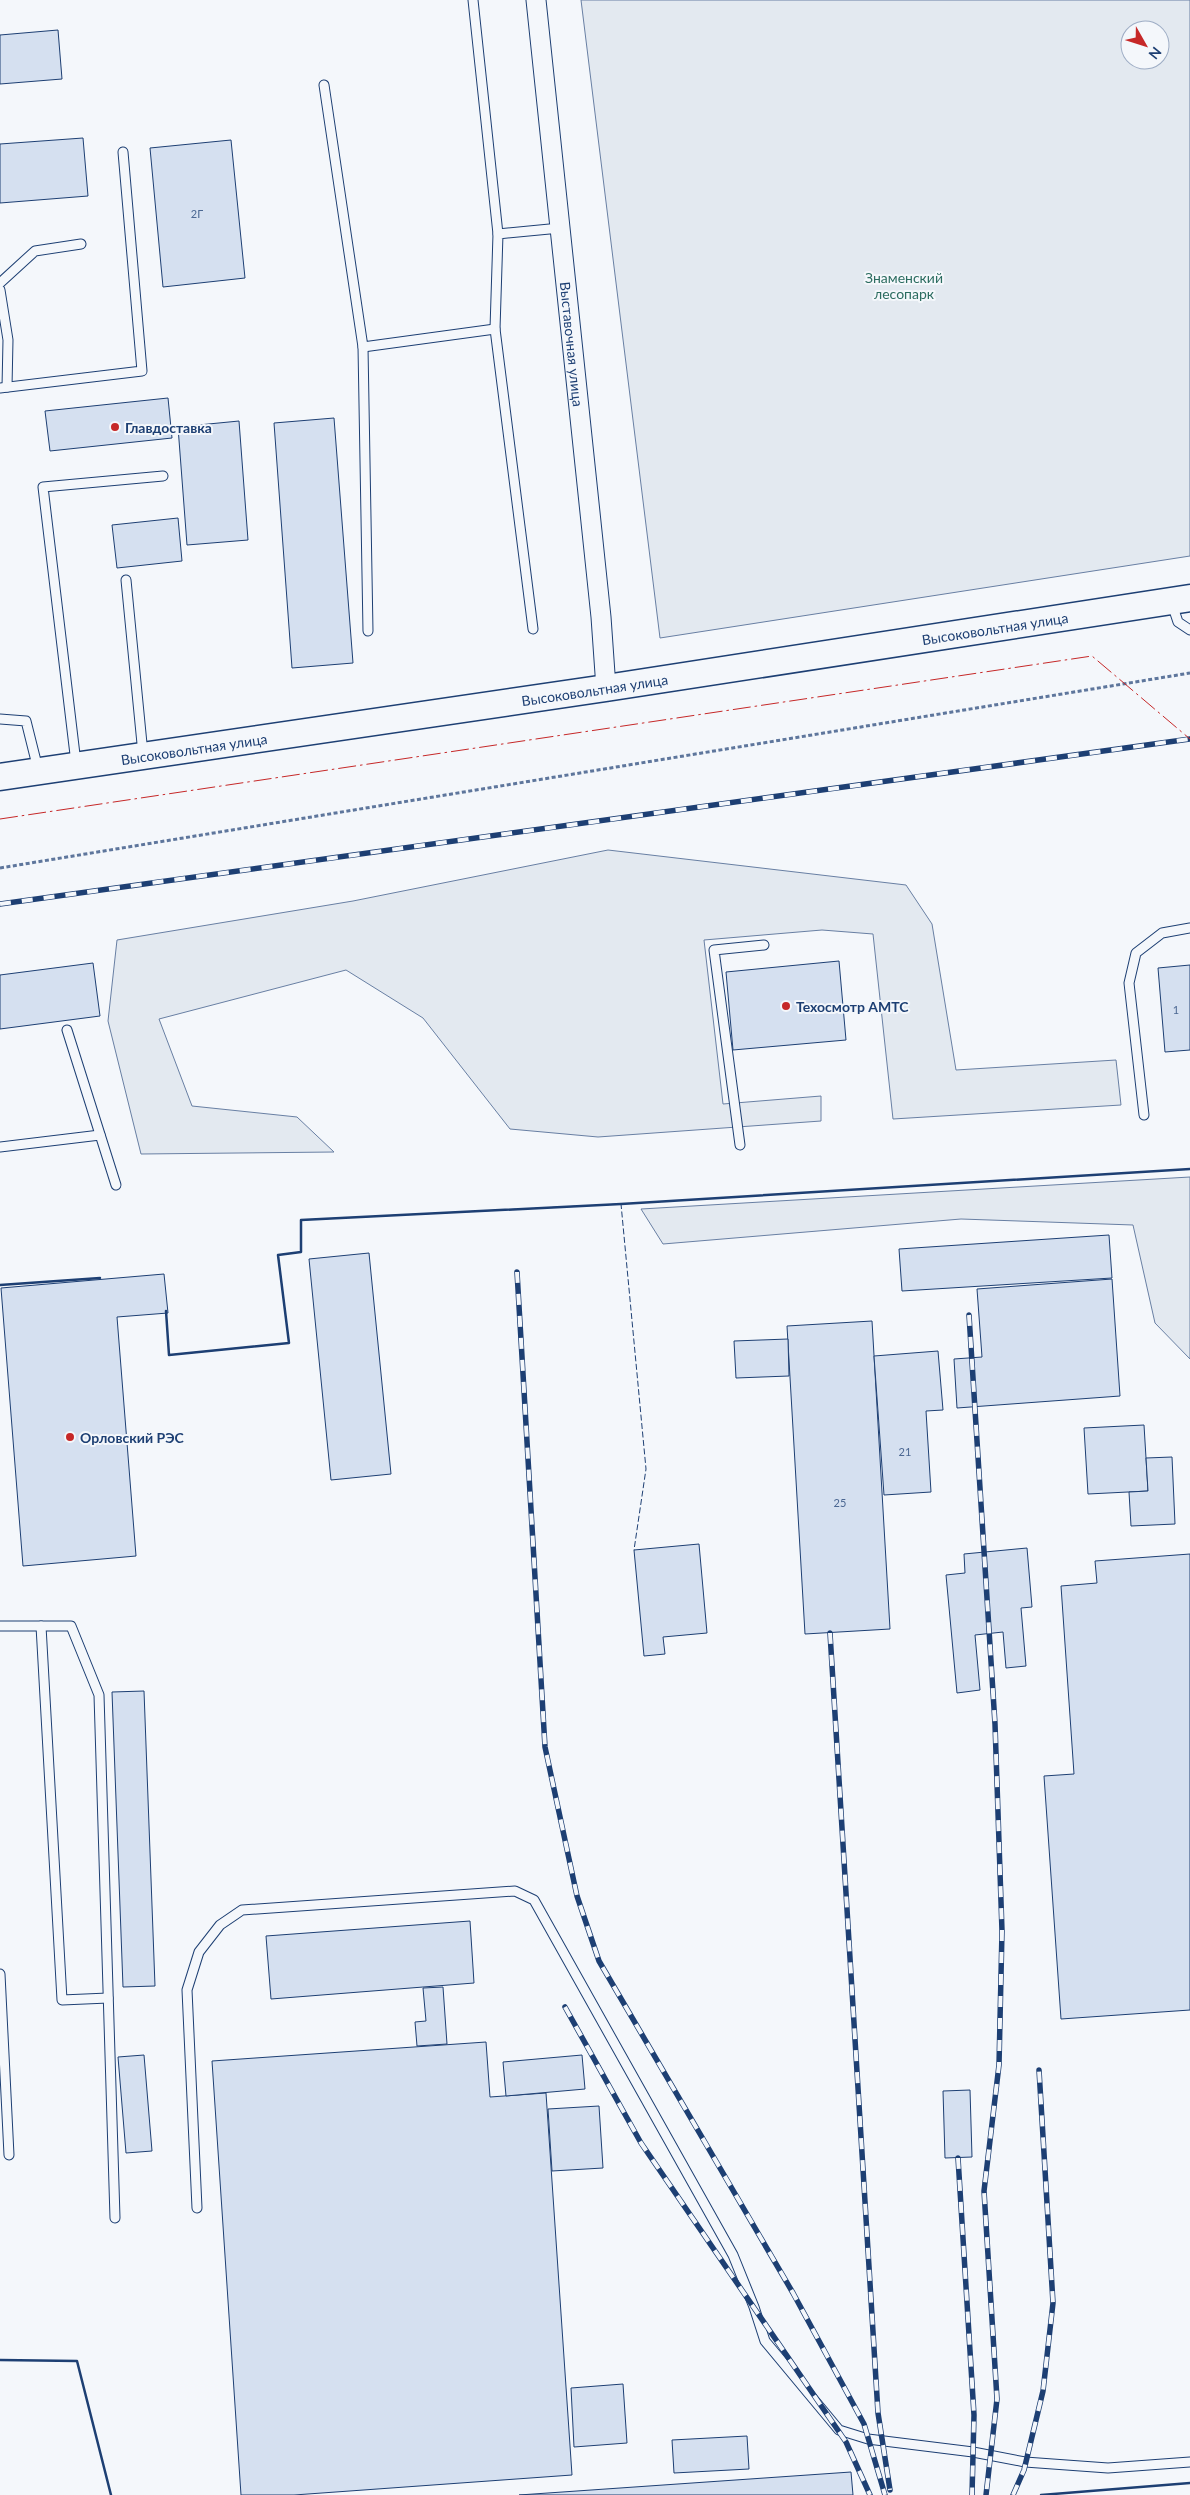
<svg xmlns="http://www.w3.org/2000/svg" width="1190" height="2495" viewBox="0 0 1190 2495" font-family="Lato,sans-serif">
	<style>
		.green { fill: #e3e9f0; stroke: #687fa3; fill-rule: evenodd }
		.building { fill: #d5e0f0; stroke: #1d3f73 }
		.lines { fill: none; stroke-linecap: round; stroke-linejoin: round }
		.service-casing { stroke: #1d3f73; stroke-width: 11 }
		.minor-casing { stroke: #1d3f73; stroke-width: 21 }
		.secondary-casing { stroke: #1d3f73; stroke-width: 29 }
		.path { stroke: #5e769c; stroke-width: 3; stroke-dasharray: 4 2.5; stroke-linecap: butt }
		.service { stroke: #f4f7fb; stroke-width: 9 }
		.minor { stroke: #f4f7fb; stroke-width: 19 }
		.secondary { stroke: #f4f7fb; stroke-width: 26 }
		.rail-casing { stroke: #1d3f73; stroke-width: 5.5 }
		.rail { stroke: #f4f7fb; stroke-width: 4; stroke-dasharray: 11; stroke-linecap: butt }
		.fence { stroke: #1d3f73; stroke-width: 1; stroke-dasharray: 6 2.5; stroke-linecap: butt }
		.wall { stroke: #1d3f73; stroke-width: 2.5 }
		.power { stroke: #c62828; stroke-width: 1; stroke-dasharray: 18 4 2.5 4; stroke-linecap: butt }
		.poi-dot { fill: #c62828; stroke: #f4f7fb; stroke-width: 2 }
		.labels { text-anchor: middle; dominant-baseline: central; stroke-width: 4; stroke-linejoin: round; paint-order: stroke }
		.number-label { font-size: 11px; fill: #4b6792 }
		.park-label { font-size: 14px; fill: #2c6c60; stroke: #f4f7fb }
		.street-label { font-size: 14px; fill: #1d3f73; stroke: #f4f7fb }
		.poi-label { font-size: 14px; font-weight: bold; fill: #1d3f73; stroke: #f4f7fb; text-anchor: start }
	</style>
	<rect width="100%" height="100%" fill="#f4f7fb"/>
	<!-- green -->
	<g class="green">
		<path d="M 581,0 L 1190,0 L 1190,556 L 660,638 ZM 1130,30 L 1160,30 L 1160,60 L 1130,60 Z"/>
		<path d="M 608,850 L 906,885 L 932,924 L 956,1070 L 1116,1060 L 1121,1105 L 893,1119 L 873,934 L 822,930 L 704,940 L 723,1104 L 821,1096 L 821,1121 L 598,1137 L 510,1129 L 423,1018 L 346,970 L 159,1019 L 192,1106 L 297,1117 L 334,1152 L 141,1154 L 108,1021 L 117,940 L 353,901 Z"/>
		<path d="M 1190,1177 L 1190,1359 L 1155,1323 L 1133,1225 L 961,1219 L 663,1244 L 641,1209 Z"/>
	</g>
	<!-- building -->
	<g class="building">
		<path d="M 58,30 L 62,79 L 0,84 L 0,35 Z"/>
		<path d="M 83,138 L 88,196 L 0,203 L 0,144 Z"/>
		<path d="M 231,140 L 245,278 L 163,287 L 150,148 Z"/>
		<path d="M 168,398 L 172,438 L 50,451 L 45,411 Z"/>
		<path d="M 334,418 L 353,663 L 292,668 L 274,423 Z"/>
		<path d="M 239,421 L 248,540 L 187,545 L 178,427 Z"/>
		<path d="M 178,518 L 182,561 L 117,568 L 112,525 Z"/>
		<path d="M 839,961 L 846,1040 L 733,1050 L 726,972 Z"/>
		<path d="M 93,963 L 100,1016 L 0,1029 L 0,975 Z"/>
		<path d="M 1190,965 L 1190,1050 L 1165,1052 L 1158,968 Z"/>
		<path d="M 1109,1235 L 1112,1278 L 902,1291 L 899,1249 Z"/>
		<path d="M 369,1253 L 391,1474 L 331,1480 L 309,1259 Z"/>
		<path d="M 164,1274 L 168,1313 L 117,1317 L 136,1556 L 23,1566 L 1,1288 Z"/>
		<path d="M 1112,1279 L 1120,1396 L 957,1408 L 954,1359 L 982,1357 L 977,1289 Z"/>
		<path d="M 872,1321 L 890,1629 L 805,1634 L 787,1326 Z"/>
		<path d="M 788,1339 L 789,1376 L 736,1378 L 734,1341 Z"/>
		<path d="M 938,1351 L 943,1410 L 926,1411 L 931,1492 L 884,1495 L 874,1356 Z"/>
		<path d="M 1144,1425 L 1148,1491 L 1088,1494 L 1084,1428 Z"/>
		<path d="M 1172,1457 L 1175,1524 L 1131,1526 L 1129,1492 L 1148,1491 L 1146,1458 Z"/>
		<path d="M 699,1544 L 707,1633 L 663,1637 L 665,1654 L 644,1656 L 634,1550 Z"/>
		<path d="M 1027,1548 L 1032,1607 L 1021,1608 L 1026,1666 L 1006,1668 L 1003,1632 L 975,1635 L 980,1690 L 957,1693 L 946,1575 L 965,1573 L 964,1554 Z"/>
		<path d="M 1190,1554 L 1190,2010 L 1061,2019 L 1044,1776 L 1074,1774 L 1061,1586 L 1097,1583 L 1095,1561 Z"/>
		<path d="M 144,1691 L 155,1986 L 123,1987 L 112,1692 Z"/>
		<path d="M 470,1921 L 474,1983 L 271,1999 L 266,1936 Z"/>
		<path d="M 443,1987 L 447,2044 L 417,2046 L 415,2022 L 426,2021 L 423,1988 Z"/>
		<path d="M 486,2042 L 490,2097 L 546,2093 L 572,2475 L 294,2495 L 241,2495 L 212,2061 Z"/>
		<path d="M 144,2055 L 152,2151 L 126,2153 L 118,2057 Z"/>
		<path d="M 582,2055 L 585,2089 L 506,2096 L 503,2062 Z"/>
		<path d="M 970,2090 L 972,2157 L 945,2158 L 943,2091 Z"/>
		<path d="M 599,2106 L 603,2168 L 552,2171 L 548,2109 Z"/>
		<path d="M 623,2384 L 627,2443 L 574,2447 L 571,2388 Z"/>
		<path d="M 747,2436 L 749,2469 L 674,2473 L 672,2440 Z"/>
		<path d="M 851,2472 L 853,2495 L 519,2495 Z"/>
	</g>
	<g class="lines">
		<defs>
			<g id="service">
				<path d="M 473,0 L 498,234"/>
				<path d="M 324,85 L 363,347 L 495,329"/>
				<path d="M 0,283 L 35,251 L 81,244"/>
				<path d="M 0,290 L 8,340 L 7,387"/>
				<path d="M 363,347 L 368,631"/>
				<path d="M 0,388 L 142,371 L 123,152"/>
				<path d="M 126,580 L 143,754"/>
				<path d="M 1172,604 L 1178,622 L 1190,630"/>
				<path d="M 533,629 L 495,329 L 498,234 L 560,228"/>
				<path d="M 0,719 L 26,721 L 38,769"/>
				<path d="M 76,763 L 43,487 L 163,476"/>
				<path d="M 67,1030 L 116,1185"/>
				<path d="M 1144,1115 L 1129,983 L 1136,953 L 1162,933 L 1190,928"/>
				<path d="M 740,1145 L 714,950 L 764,945"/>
				<path d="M 0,1147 L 100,1135"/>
				<path d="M 0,1626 L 71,1626 L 99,1695 L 115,2218"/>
				<path d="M 41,1626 L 62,2000 L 108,1998"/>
				<path d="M 0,1974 L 9,2155"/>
				<path d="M 197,2208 L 187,1990 L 199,1952 L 220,1925 L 242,1910 L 515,1891 L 534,1900 L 733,2255 L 754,2307 L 765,2341 L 839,2430 L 868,2439 L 973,2452 L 1025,2462 L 1108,2468 L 1190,2462"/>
			</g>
			<g id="minor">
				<path id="s1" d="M 536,0 L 601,617 L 606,688"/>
			</g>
			<g id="secondary">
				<path id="s2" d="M 0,777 L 606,688 L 1190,598"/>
			</g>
		</defs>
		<!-- service casing -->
		<use href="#service" class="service-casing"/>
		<!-- minor casing -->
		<use href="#minor" class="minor-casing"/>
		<!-- secondary casing -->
		<use href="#secondary" class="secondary-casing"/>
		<!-- path -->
		<path class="path" d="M 0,868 L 1190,673"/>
		<!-- service -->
		<use href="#service" class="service"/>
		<!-- minor -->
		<use href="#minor" class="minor"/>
		<!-- secondary -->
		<use href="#secondary" class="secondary"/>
		<defs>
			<g id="rail">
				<path d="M 0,904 L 1190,739"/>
				<path d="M 517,1272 L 545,1747 L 577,1896 L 599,1961 L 793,2293 L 864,2424 L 885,2495"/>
				<path d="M 969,1315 L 995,1724 L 1002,1931 L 999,2065 L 984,2191 L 997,2399 L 986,2495"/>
				<path d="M 830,1633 L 878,2413 L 890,2490"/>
				<path d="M 565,2007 L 641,2143 L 846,2442 L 870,2495"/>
				<path d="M 958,2158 L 974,2415 L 972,2495"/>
				<path d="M 1013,2495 L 1024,2470 L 1043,2391 L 1053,2303 L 1039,2070"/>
			</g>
		</defs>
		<!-- rail casing -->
		<use href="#rail" class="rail-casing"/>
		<!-- rail -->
		<use href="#rail" class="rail"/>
		<!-- fence -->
		<path class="fence" d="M 166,1310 L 169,1355 L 289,1343 L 278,1255 L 301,1252 L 301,1220 L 621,1204 L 646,1469 L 634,1550"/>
		<!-- wall -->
		<g class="wall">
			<path d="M 0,1285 L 100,1278"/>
			<path d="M 166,1311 L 169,1355 L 289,1343 L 278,1255 L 301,1252 L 301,1220 L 621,1204 L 1190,1169"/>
			<path d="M 0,2360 L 77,2361 L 111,2495"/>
			<path d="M 1041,2495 L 1190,2483"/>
		</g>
		<!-- power -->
		<path class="power" d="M 0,819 L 1092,656 L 1190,739"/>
	</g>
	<!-- markers -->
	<g class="poi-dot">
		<circle cx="115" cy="427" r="5"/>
		<circle cx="786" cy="1006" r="5"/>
		<circle cx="70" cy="1437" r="5"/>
	</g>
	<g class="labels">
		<!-- number labels -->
		<g class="number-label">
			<text x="197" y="213">2Г</text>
			<text x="1176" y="1009">1</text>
			<text x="905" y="1451">21</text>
			<text x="840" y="1502">25</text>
		</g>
		<!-- park labels -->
		<g class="park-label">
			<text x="904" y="277">Знаменский<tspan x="904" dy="16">лесопарк</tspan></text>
		</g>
		<!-- street labels -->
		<g class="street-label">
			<text stroke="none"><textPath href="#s1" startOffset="346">Выставочная улица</textPath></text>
			<text stroke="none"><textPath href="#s2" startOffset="1006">Высоковольтная улица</textPath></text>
			<text stroke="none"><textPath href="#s2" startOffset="601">Высоковольтная улица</textPath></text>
			<text stroke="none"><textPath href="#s2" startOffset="196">Высоковольтная улица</textPath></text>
		</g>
		<!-- poi labels -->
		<g class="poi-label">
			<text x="125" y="427">Главдоставка</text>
			<text x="796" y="1006">Техосмотр АМТС</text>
			<text x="80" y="1437">Орловский РЭС</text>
		</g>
	</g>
	<!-- north arrow -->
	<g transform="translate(1145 45) rotate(129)"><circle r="24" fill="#f4f7fb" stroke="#9eadc5"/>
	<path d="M0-4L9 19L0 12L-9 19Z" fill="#c62828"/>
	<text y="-8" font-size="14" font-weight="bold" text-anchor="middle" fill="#1d3f73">N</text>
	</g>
</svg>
